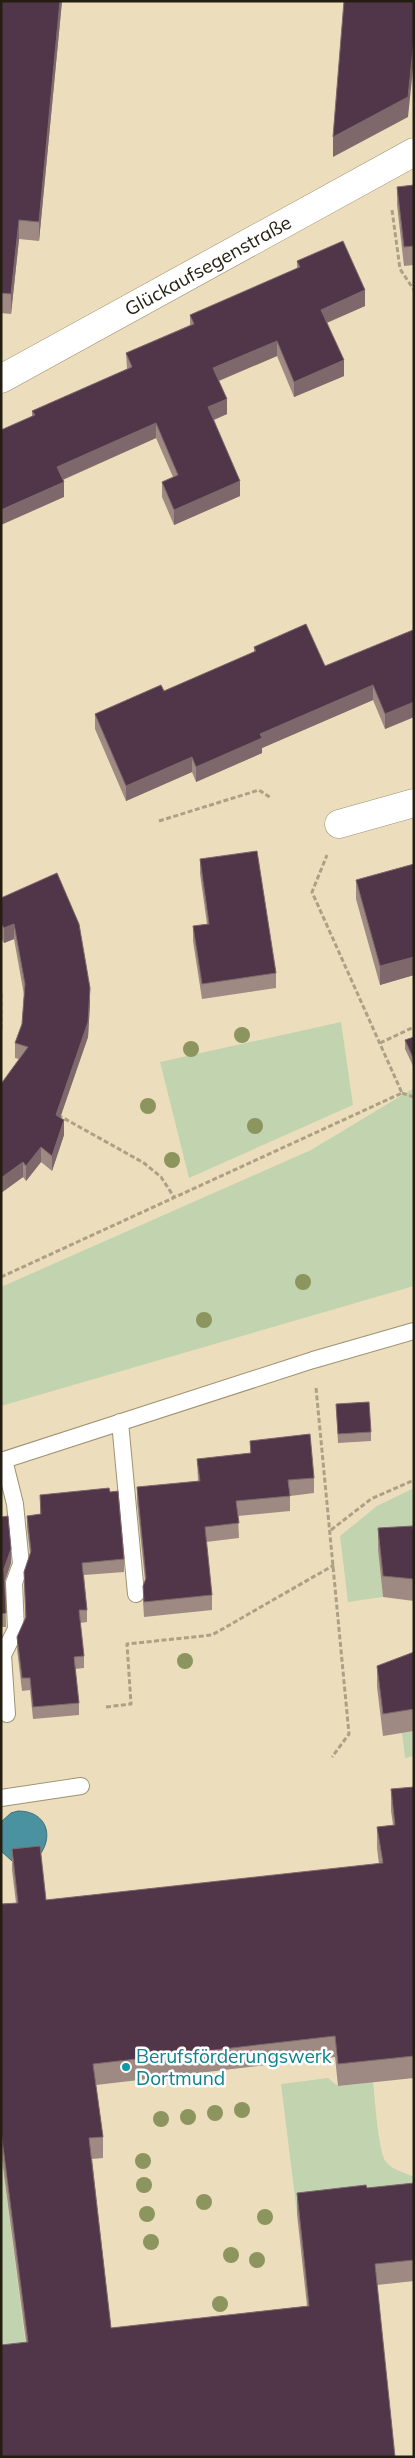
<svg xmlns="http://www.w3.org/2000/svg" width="415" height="2458" viewBox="0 0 415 2458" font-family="Mulish,sans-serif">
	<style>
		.green { fill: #c1d4af }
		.water { fill: #4b92a1; stroke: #3f6f76 }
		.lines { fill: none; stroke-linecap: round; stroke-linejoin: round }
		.lane-casing { stroke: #9e9171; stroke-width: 18 }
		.street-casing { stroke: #9e9171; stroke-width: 29 }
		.path { stroke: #aca186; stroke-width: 3; stroke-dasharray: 5 2.5; stroke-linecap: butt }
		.lane { stroke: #fff; stroke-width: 16 }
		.street { stroke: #fff; stroke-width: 28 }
		.tree { fill: #8b955d }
		.wall { fill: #9e8a82 }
		.shaded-wall { fill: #7f686b }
		.building { fill: #503648; stroke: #7f686b }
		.culture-dot { fill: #0f9aa8; stroke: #fff; stroke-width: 2 }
		.labels { text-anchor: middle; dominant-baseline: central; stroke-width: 5; stroke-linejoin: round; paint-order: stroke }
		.street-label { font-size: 19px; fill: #231e11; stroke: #fff }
		.culture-label { font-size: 19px; fill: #0d838f; stroke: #fff; text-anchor: start }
	</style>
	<rect width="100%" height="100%" fill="#ecdebc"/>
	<!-- green -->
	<g class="green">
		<path d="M 341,1022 L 353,1105 L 189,1178 L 160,1062 Z"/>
		<path d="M 414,1088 L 414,1286 L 1,1406 L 1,1287 L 311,1150 Z"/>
		<path d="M 414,1488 L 414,1551 L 395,1545 L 378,1548 L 383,1597 L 348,1602 L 340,1536 L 377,1506 Z"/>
		<path d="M 414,1731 L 414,1756 L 405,1758 L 402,1733 Z"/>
		<path d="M 328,2078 L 338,2086 L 373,2082 C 375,2098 378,2151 386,2162 C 393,2170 405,2173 414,2177 L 414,2200 L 297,2214 L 281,2084 Z"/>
		<path d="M 1,2152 L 28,2363 L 1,2366 Z"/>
	</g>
	<!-- water -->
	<path class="water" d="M 18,1811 C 47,1811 55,1837 38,1857 L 12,1861 L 1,1851 L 1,1822 L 11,1813 Z"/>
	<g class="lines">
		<defs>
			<g id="lane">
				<path d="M 120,1422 L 136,1594"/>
				<path d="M 4,1460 L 15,1504 L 21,1564 L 14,1583 L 16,1629 L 3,1655 L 7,1714"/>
				<path d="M 1,1461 L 313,1360 L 414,1331"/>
				<path d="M 1,1798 L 81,1786"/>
			</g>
			<g id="street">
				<path id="s1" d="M 1,379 L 414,152"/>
				<path d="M 339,824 L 414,803"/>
			</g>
		</defs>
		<!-- lane casing -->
		<use href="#lane" class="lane-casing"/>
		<!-- street casing -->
		<use href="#street" class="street-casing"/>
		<!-- path -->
		<g class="path">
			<path d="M 392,210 L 400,269 L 414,290"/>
			<path d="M 159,821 L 259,790 L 271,798"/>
			<path d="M 1,994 L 1,1030"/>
			<path d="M 380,1043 L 414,1027"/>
			<path d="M 402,1093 L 414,1097"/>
			<path d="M 58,1115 L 144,1163 L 161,1177 L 174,1197"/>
			<path d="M 1,1277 L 402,1093 L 312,892 L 327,855"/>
			<path d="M 316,1388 L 349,1734 L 332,1757"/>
			<path d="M 331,1530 L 371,1499 L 414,1480"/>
			<path d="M 106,1707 L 131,1704 L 127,1644 L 212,1635 L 334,1565"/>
		</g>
		<!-- lane -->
		<use href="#lane" class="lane"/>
		<!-- street -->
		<use href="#street" class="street"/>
	</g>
	<!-- trees -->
	<g class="tree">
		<circle cx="242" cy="1035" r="8"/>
		<circle cx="191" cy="1049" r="8"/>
		<circle cx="148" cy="1106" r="8"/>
		<circle cx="255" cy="1126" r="8"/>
		<circle cx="172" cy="1160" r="8"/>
		<circle cx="303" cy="1282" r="8"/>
		<circle cx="204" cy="1320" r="8"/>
		<circle cx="185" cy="1661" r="8"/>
		<circle cx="242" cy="2110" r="8"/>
		<circle cx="215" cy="2113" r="8"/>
		<circle cx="188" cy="2117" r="8"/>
		<circle cx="161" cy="2119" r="8"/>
		<circle cx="143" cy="2161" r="8"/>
		<circle cx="144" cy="2185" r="8"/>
		<circle cx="204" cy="2202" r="8"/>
		<circle cx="147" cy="2214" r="8"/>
		<circle cx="265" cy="2217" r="8"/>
		<circle cx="151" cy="2242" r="8"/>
		<circle cx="231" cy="2255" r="8"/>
		<circle cx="257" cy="2260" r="8"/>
		<circle cx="220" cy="2304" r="8"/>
	</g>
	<!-- wall -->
	<g class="wall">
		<path d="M 1,1 L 62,1 L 39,241 L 19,239 L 11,314 L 1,313 Z"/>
		<path d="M 414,185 L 414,265 L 404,266 L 397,205 L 397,187 Z"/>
		<path d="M 297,261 L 365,306 L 327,323 L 344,376 L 294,397 L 277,356 L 219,381 L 227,414 L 214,420 L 240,496 L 174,525 L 162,497 L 162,482 L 173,477 L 156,438 L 63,480 L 64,497 L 32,416 L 32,411 L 127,369 L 126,353 L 190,325 L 190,315 L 297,269 Z"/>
		<path d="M 414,633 L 414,717 L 385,729 L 373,700 L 262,748 L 262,753 L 196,782 L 192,772 L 126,801 L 95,729 L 95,714 L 164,691 L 254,652 L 254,647 L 325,666 Z"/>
		<path d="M 200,859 L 276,973 L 276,988 L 202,999 L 193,941 L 193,926 L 207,924 L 200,874 Z"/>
		<path d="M 414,864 L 414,975 L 380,985 L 356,899 L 356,880 Z"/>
		<path d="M 1,898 L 90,1003 L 88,1037 L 60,1117 L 64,1135 L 52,1171 L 41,1162 L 26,1181 L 23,1177 L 1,1193 L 1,1084 L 19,1059 L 15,1058 L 15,1043 L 22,1024 L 24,995 L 14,939 L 4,943 L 1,938 Z"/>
		<path d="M 414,1037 L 414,1068 L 405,1049 L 405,1040 Z"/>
		<path d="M 336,1404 L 371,1432 L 371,1441 L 338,1443 Z"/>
		<path d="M 250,1441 L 314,1478 L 314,1493 L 290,1496 L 290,1511 L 238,1516 L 239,1538 L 206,1542 L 212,1595 L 212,1610 L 144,1617 L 143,1601 L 143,1586 L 145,1581 L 137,1502 L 137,1487 L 198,1481 L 197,1459 L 250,1453 Z"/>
		<path d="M 40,1495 L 124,1559 L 124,1572 L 84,1575 L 87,1610 L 87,1622 L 80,1623 L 84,1656 L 84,1668 L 75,1669 L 79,1703 L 79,1715 L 33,1719 L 30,1690 L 22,1691 L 17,1649 L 17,1637 L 25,1618 L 24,1572 L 30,1554 L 27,1528 L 27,1516 L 40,1514 Z"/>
		<path d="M 1,1517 L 11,1563 L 5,1582 L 6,1627 L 1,1627 Z"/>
		<path d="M 378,1528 L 414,1530 L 414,1601 L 383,1597 L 378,1550 Z"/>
		<path d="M 414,1652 L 414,1731 L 383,1736 L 377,1687 L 377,1666 Z"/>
		<path d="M 414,1787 L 414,2078 L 338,2086 L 335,2057 L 96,2085 L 103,2137 L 103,2158 L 92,2159 L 111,2328 L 307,2306 L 297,2214 L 297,2193 L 367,2188 L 414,2183 L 414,2281 L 377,2285 L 395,2457 L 26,2342 L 1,2152 L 1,1904 L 16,1903 L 12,1870 L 12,1849 L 46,1900 L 379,1864 L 377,1848 L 377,1827 L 393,1825 L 391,1811 L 391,1789 Z"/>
	</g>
	<!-- shaded-wall -->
	<g class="shaded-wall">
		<path d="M 60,1 L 62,1 L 39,241 L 39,222 Z"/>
		<path d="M 414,39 L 414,59 L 408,117 L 333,157 L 333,137 Z"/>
		<path d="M 19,220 L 19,239 L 11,314 L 11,294 Z"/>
		<path d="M 365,290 L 365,306 L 321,325 L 321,310 Z"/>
		<path d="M 277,341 L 277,356 L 213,383 L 213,368 Z"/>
		<path d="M 344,360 L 344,376 L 294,397 L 294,382 Z"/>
		<path d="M 227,399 L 227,414 L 208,422 L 208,407 Z"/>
		<path d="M 156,423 L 156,438 L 57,482 L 57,467 Z"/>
		<path d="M 240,481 L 240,496 L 174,525 L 174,510 Z"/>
		<path d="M 64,482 L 64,497 L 1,525 L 1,510 Z"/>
		<path d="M 373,685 L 373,700 L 262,748 L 262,753 L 196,782 L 196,767 L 260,734 Z"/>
		<path d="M 414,702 L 414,717 L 385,729 L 385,714 Z"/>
		<path d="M 192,757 L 192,772 L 126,801 L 126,786 Z"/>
		<path d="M 14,924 L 14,939 L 4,943 L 4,928 Z"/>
		<path d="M 414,957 L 414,975 L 380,985 L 380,966 Z"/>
		<path d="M 90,988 L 90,1003 L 88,1037 L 56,1130 L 56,1115 Z"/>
		<path d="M 64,1120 L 64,1135 L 52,1171 L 52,1156 Z"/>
		<path d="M 41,1147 L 41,1162 L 26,1181 L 26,1166 Z"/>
		<path d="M 23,1162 L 23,1177 L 1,1193 L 1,1178 Z"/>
		<path d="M 11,1549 L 11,1563 L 4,1583 L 4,1569 Z"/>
	</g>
	<!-- building -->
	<g class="building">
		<path d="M 1,1 L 60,1 L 39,222 L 19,220 L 11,294 L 1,293 Z"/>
		<path d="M 344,1 L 414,1 L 414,39 L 408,97 L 333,137 Z"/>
		<path d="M 414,185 L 414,246 L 404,247 L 397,187 Z"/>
		<path d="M 343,241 L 365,290 L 321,310 L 344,360 L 294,382 L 277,341 L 213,368 L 227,399 L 208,407 L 240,481 L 174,510 L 162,482 L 178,475 L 156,423 L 57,467 L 64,482 L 1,510 L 1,430 L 35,415 L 32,411 L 132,367 L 126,353 L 194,324 L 190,315 L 300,267 L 297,261 Z"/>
		<path d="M 306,624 L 325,666 L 413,630 L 414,633 L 414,702 L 385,714 L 373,685 L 260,734 L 262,738 L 196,767 L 192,757 L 126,786 L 95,714 L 161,685 L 164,691 L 256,651 L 254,647 Z"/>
		<path d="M 257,851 L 276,973 L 202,984 L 193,926 L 209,924 L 200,859 Z"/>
		<path d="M 414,864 L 414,957 L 380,966 L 356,880 Z"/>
		<path d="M 57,873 L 79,924 L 90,988 L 88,1022 L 56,1115 L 64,1120 L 52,1156 L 41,1147 L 26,1166 L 23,1162 L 1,1178 L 1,1084 L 28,1047 L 15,1043 L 22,1024 L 25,984 L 14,924 L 4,928 L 1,923 L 1,898 Z"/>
		<path d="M 414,1037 L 414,1060 L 405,1040 Z"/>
		<path d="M 369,1402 L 371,1432 L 338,1434 L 336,1404 Z"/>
		<path d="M 310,1434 L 314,1478 L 288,1480 L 290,1496 L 236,1501 L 239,1523 L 205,1527 L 212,1595 L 144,1602 L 143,1586 L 146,1578 L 137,1487 L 200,1481 L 197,1459 L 251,1453 L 250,1441 Z"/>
		<path d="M 109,1488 L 110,1492 L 118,1491 L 124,1559 L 82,1563 L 87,1610 L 79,1610 L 84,1656 L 74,1657 L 79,1703 L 33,1707 L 30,1678 L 22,1678 L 17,1637 L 26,1617 L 24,1572 L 31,1551 L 27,1516 L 41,1514 L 40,1495 Z"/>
		<path d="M 8,1516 L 11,1549 L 4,1569 L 6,1613 L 1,1614 L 1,1517 Z"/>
		<path d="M 413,1526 L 413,1530 L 414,1530 L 414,1579 L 383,1576 L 378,1528 Z"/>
		<path d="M 414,1652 L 414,1709 L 383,1714 L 377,1666 Z"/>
		<path d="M 414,1787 L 414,2056 L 338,2064 L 335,2036 L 93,2064 L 103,2137 L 89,2138 L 111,2328 L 309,2306 L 297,2193 L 366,2185 L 367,2188 L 414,2183 L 414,2260 L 375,2264 L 395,2457 L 1,2457 L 1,2345 L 28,2342 L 1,2131 L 1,1904 L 18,1903 L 12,1849 L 40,1846 L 46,1900 L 383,1863 L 377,1827 L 395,1825 L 391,1789 Z"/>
	</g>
	<!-- markers -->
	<circle class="culture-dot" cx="126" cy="2067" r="5"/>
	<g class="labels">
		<!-- street labels -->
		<g class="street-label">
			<text stroke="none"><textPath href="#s1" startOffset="236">Glückaufsegenstraße</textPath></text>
		</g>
		<!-- culture labels -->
		<g class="culture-label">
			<text x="136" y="2056">Berufsförderungswerk<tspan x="136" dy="22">Dortmund</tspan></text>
		</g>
	</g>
	<!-- border -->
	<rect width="415" height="2458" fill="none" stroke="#231e11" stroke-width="5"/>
</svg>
